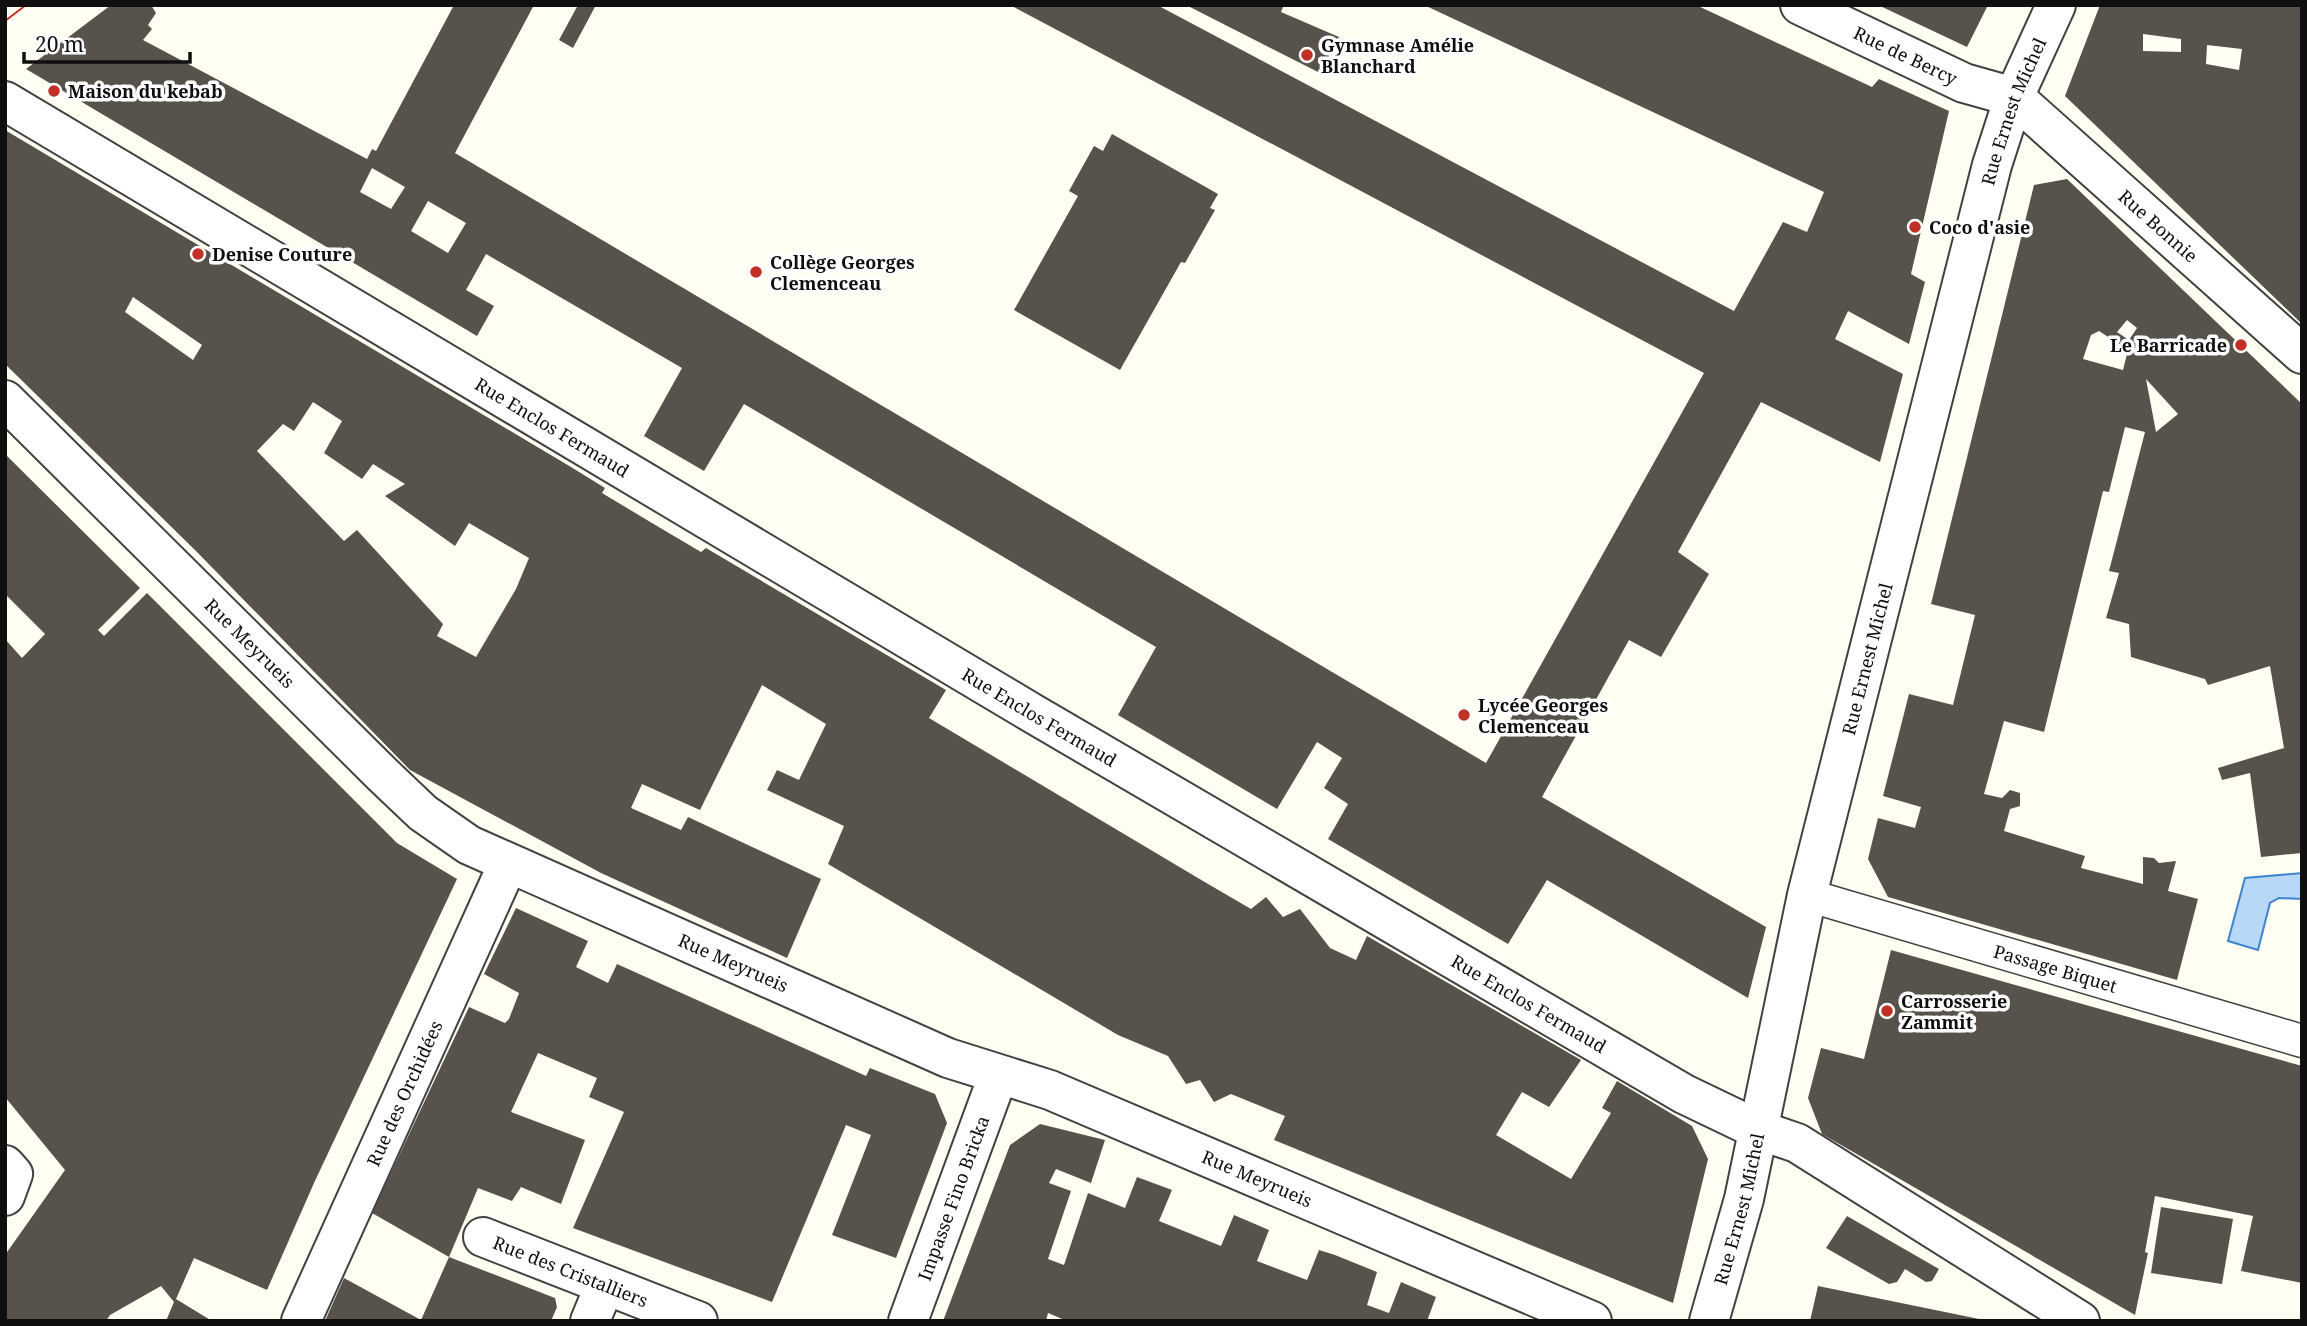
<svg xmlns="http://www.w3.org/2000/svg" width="2307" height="1326" viewBox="0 0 2307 1326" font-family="'Noto Serif',serif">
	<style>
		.water { fill: #b7d8f6; stroke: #3d84ce; stroke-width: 2 }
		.building { fill: #58524c; fill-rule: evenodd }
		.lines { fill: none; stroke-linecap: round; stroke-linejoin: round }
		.service-casing { stroke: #424242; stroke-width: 35 }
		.pedestrian-casing { stroke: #424242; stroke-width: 42 }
		.minor-casing { stroke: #424242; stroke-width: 42 }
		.service { stroke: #fff; stroke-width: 32 }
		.pedestrian { stroke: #fff; stroke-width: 38 }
		.minor { stroke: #fff; stroke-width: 38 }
		.tram { stroke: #c13026; stroke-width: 2 }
		.poi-dot { fill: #c13026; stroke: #fff; stroke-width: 2.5 }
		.labels { text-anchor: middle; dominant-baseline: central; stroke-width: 7; stroke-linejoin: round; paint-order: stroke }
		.poi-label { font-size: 18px; font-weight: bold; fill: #0f0f0f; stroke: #fff; text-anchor: start }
		.street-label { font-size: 18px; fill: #0f0f0f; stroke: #fff }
	</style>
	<rect width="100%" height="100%" fill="#fffef2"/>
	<!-- water -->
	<path class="water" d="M 2302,873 L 2302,899 L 2279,898 L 2270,903 L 2258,950 L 2228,941 L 2245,878 Z"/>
	<!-- building -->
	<g class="building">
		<path d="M 111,5 L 151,5 L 156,13 L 148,25 L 152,29 L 143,40 L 367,159 L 372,149 L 376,151 L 454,5 L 534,5 L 455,153 L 1486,763 L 1704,373 L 1010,5 L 1157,5 L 1734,311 L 1783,222 L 1807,232 L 1824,192 L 1424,5 L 1696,5 L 1872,87 L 1879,79 L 1949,111 L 1911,274 L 1925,282 L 1909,344 L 1848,311 L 1835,339 L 1903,374 L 1880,462 L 1761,402 L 1678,552 L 1709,574 L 1661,657 L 1629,640 L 1542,797 L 1766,927 L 1748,998 L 1547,880 L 1508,944 L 1328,839 L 1348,804 L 1324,788 L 1342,758 L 1317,742 L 1277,809 L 1118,715 L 1156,647 L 744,404 L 704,471 L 644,436 L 682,368 L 486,254 L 466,290 L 494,306 L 477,336 L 26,69 ZM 372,168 L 405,187 L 391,209 L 360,192 ZM 428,201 L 466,223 L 448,253 L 411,231 Z"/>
		<path d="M 578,5 L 596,5 L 573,48 L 559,40 Z"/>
		<path d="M 1186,5 L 1284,5 L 1281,12 L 1339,37 L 1320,73 Z"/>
		<path d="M 1878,5 L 1988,5 L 1967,47 Z"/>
		<path d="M 2100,5 L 2302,5 L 2302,324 L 2065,96 ZM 2143,34 L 2181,39 L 2181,52 L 2143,51 ZM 2207,45 L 2242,49 L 2239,70 L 2206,64 Z"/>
		<path d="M 5,130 L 571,467 L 605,488 L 602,493 L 652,523 L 701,552 L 706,548 L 946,690 L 929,718 L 1203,881 L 1251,909 L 1266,897 L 1283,917 L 1300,909 L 1330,948 L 1356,960 L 1367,936 L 1581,1060 L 1549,1107 L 1522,1092 L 1496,1135 L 1571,1179 L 1611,1113 L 1602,1108 L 1617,1081 L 1692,1126 L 1708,1159 L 1673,1303 L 1274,1140 L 1285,1116 L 1231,1094 L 1214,1102 L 1200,1080 L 1186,1084 L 1168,1056 L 1118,1035 L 828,864 L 844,826 L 767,790 L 777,770 L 799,780 L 826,724 L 762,685 L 700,810 L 642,784 L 631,808 L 681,830 L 688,817 L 821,879 L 787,958 L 601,873 L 410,770 L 196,551 L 5,364 ZM 133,297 L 202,345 L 193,360 L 125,312 ZM 313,402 L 342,421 L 324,453 L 362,479 L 373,464 L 405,484 L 385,496 L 455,546 L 469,523 L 529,558 L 516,589 L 476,657 L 437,636 L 443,624 L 357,530 L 344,541 L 257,451 L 283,424 L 294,431 Z"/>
		<path d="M 1112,134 L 1218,194 L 1210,208 L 1215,210 L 1185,263 L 1181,262 L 1120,370 L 1014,310 L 1078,196 L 1069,191 L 1094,146 L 1103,151 Z"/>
		<path d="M 2067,179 L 2302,404 L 2302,853 L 2261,857 L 2250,773 L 2222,780 L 2218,768 L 2284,748 L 2270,666 L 2208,685 L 2205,679 L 2131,657 L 2129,624 L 2106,618 L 2119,573 L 2109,571 L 2145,432 L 2125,427 L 2109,492 L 2103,491 L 2044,732 L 2004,721 L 1984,794 L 2002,798 L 2010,790 L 2020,793 L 2020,806 L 2010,809 L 2004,831 L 2085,856 L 2081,868 L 2143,884 L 2143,857 L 2154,858 L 2159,863 L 2176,861 L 2168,891 L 2198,899 L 2177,980 L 1888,897 L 1868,859 L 1878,818 L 1915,828 L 1921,807 L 1883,796 L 1909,694 L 1953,705 L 1975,615 L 1931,604 L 2034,185 ZM 2127,320 L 2137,328 L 2129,340 L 2117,332 ZM 2099,331 L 2128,350 L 2123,370 L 2083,359 L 2091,335 ZM 2146,379 L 2178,414 L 2156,432 Z"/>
		<path d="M 5,454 L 140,588 L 98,630 L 104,636 L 147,593 L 397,843 L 457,879 L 314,1183 L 267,1290 L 194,1258 L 176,1299 L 212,1321 L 166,1321 L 174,1302 L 161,1286 L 110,1315 L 106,1321 L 5,1321 L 5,1255 L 65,1170 L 5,1097 L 5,639 L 22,658 L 45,634 L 5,594 Z"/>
		<path d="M 516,908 L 588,941 L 576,967 L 608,983 L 617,964 L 866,1076 L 870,1068 L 935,1094 L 947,1123 L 896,1258 L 832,1235 L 871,1135 L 846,1125 L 772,1302 L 573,1228 L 624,1112 L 589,1097 L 597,1078 L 538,1053 L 511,1112 L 585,1140 L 561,1204 L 521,1187 L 512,1201 L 478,1188 L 449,1257 L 372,1213 L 469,1007 L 505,1023 L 509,1019 L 519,993 L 484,974 Z"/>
		<path d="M 1891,950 L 2302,1066 L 2302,1283 L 2241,1271 L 2253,1216 L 2155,1196 L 2145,1252 L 2148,1253 L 2135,1315 L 1822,1134 L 1808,1098 L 1821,1048 L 1864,1059 Z"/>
		<path d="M 1040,1124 L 1105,1140 L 1091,1183 L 1056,1169 L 1049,1183 L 1071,1191 L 1048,1259 L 1064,1265 L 1088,1193 L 1125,1208 L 1137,1177 L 1172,1190 L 1159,1221 L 1221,1246 L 1234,1215 L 1269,1230 L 1257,1261 L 1307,1280 L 1319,1250 L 1335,1255 L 1377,1272 L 1367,1305 L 1389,1313 L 1401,1282 L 1436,1297 L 1427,1321 L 1067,1321 L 1048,1313 L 1046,1321 L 943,1321 L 1010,1145 Z"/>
		<path d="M 2161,1207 L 2233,1219 L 2222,1284 L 2151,1273 Z"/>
		<path d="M 1847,1216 L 1939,1269 L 1932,1281 L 1926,1282 L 1905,1269 L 1897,1282 L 1889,1284 L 1826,1248 Z"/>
		<path d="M 449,1257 L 555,1298 L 557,1307 L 551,1321 L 325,1321 L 344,1278 L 421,1320 Z"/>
		<path d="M 1818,1286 L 1984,1320 L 1984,1321 L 1810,1321 Z"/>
	</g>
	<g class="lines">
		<defs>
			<g id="service">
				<path id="s1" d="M 1807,895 L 2302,1041"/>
			</g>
			<path id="pedestrian" d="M 5,1165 L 13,1174 L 5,1196"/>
			<g id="minor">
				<path id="s2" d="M 1800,5 L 1964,83 L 2014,97 L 2302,354"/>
				<path id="s3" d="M 5,101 L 1032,713 L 1684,1094 L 1759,1130 L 1797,1143 L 2080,1321"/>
				<path id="s4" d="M 5,400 L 383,775 L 423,813 L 469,845 L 948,1058 L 1050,1090 L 1592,1321"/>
				<path id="s5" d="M 483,1237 L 698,1321"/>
				<path id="s6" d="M 301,1321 L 508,864"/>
				<path d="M 590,1321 L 605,1285"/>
				<path id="s7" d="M 908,1321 L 998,1076"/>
				<path id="s8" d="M 1709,1321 L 1744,1199 L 1807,895 L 1992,165 L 2014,97 L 2056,5"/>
			</g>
		</defs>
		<!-- service casing -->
		<use href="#service" class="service-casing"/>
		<!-- pedestrian casing -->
		<use href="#pedestrian" class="pedestrian-casing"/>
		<!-- minor casing -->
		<use href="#minor" class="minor-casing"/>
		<!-- service -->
		<use href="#service" class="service"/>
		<!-- pedestrian -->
		<use href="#pedestrian" class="pedestrian"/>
		<!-- minor -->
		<use href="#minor" class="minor"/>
		<!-- tram -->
		<path class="tram" d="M 5,21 L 26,5"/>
	</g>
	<!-- markers -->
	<g class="poi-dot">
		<circle cx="1307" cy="55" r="7"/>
		<circle cx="54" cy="91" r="7"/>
		<circle cx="1915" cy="227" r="7"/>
		<circle cx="198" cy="254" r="7"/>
		<circle cx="756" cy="272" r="7"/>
		<circle cx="2241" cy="345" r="7"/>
		<circle cx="1464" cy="715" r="7"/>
		<circle cx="1887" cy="1011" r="7"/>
	</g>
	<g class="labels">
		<!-- poi labels -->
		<g class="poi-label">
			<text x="1321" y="45">Gymnase Amélie<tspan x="1321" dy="21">Blanchard</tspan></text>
			<text x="68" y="91">Maison du kebab</text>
			<text x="1929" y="227">Coco d'asie</text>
			<text x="212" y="254">Denise Couture</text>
			<text x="770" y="262">Collège Georges<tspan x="770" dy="21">Clemenceau</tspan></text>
			<text x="2227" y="345" text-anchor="end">Le Barricade</text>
			<text x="1478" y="705">Lycée Georges<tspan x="1478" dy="21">Clemenceau</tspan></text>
			<text x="1901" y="1001">Carrosserie<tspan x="1901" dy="21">Zammit</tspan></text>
		</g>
		<!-- street labels -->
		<g class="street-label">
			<text stroke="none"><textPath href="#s2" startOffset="117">Rue de Bercy</textPath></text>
			<text stroke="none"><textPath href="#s8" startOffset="1248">Rue Ernest Michel</textPath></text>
			<text stroke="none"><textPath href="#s2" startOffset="427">Rue Bonnie</textPath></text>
			<text stroke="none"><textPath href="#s3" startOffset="637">Rue Enclos Fermaud</textPath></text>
			<text stroke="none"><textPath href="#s4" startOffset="345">Rue Meyrueis</textPath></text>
			<text stroke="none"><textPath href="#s8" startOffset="681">Rue Ernest Michel</textPath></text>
			<text stroke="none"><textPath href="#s3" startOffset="1204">Rue Enclos Fermaud</textPath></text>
			<text stroke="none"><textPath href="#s4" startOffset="933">Rue Meyrueis</textPath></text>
			<text stroke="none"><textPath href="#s1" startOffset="259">Passage Biquet</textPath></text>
			<text stroke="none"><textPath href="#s3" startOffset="1771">Rue Enclos Fermaud</textPath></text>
			<text stroke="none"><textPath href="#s6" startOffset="250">Rue des Orchidées</textPath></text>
			<text stroke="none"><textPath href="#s4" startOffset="1500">Rue Meyrueis</textPath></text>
			<text stroke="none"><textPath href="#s7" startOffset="131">Impasse Fino Bricka</textPath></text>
			<text stroke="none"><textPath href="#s8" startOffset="116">Rue Ernest Michel</textPath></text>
			<text stroke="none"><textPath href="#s5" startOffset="94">Rue des Cristalliers</textPath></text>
		</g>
	</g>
	<!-- border -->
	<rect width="2307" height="1326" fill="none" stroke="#0f0f0f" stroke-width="14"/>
	<!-- scale -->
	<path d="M24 52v10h166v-10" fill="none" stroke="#0f0f0f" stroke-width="3.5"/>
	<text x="35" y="52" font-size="21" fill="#0f0f0f" stroke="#ffffff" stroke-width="5" paint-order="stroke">20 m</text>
</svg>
